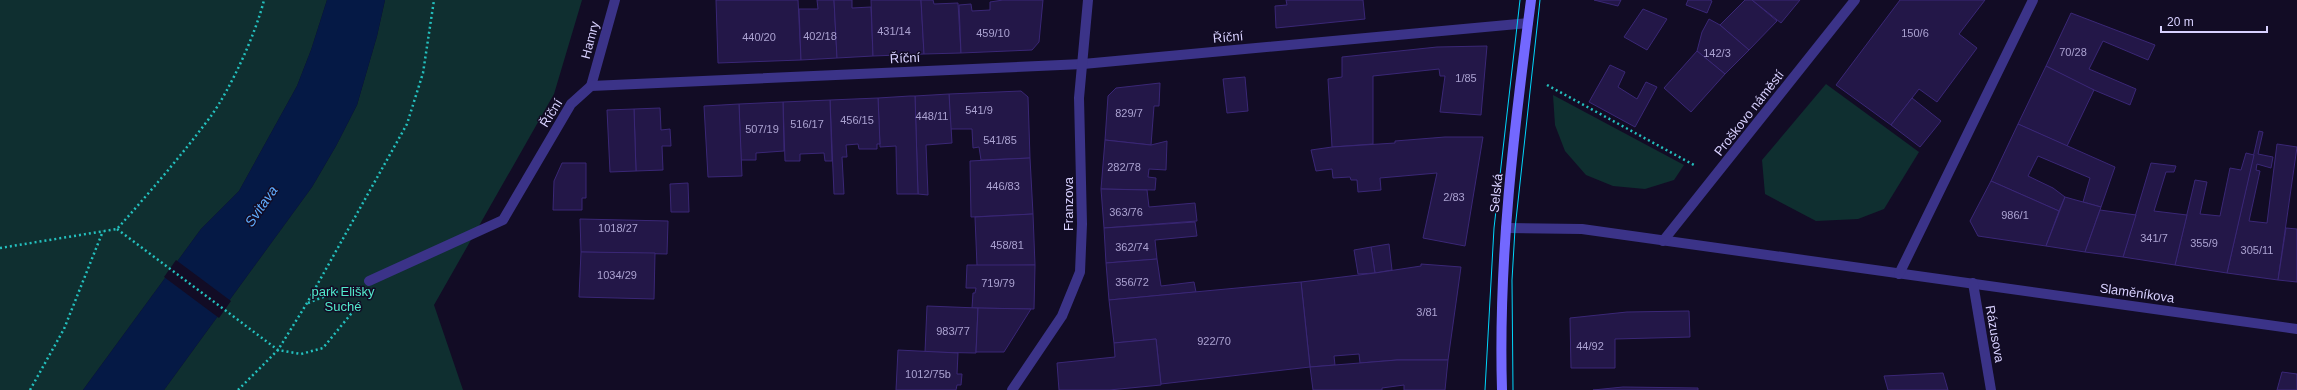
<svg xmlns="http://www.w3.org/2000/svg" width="2297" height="390" viewBox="0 0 2297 390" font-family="Arial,sans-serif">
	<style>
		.green { fill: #0f2f30 }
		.water { fill: #051945 }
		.pier { fill: #120c25 }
		.building { fill: #231748; stroke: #3a2776 }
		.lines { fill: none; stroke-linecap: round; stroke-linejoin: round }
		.path { stroke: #24c0be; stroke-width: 2.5; stroke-dasharray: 2 3; stroke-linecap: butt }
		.street { stroke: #3b3388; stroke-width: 10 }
		.secondary { stroke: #7368ff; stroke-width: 10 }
		.tram { stroke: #00d6fc; stroke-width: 1 }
		.labels { text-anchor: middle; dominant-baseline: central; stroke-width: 3; stroke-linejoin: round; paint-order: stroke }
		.number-label { font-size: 11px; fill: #aba2d1 }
		.street-label { font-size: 13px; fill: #d8d1ff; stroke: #120c25 }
		.park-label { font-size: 13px; fill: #52eacb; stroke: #120c25 }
		.water-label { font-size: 14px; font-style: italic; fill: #5fadff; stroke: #120c25 }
	</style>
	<rect width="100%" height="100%" fill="#120c25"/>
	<!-- green -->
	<g class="green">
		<path d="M 0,0 L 327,0 L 311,50 L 297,86 L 239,191 L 201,229 L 83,390 L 0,390 Z"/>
		<path d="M 385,0 L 582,0 L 554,94 L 434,305 L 463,390 L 164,390 L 312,187 L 336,146 L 357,105 L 377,36 Z"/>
		<path d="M 1826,84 L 1919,152 L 1884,209 L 1858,219 L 1816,221 L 1765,194 L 1762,160 Z"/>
		<path d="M 1553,95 L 1684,165 L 1674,180 L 1645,189 L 1613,186 L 1586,175 L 1565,151 L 1555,125 Z"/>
	</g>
	<!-- water -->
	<path class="water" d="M 327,0 L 385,0 L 377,36 L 357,105 L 336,146 L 312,187 L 164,390 L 83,390 L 201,229 L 239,191 L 297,86 L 311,50 Z"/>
	<!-- pier -->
	<path class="pier" d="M 176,260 L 231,301 L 219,318 L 164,277 Z"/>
	<!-- building -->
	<g class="building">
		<path d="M 716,0 L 798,0 L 801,60 L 718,63 Z"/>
		<path d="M 817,0 L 834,0 L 837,58 L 801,60 L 799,9 L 818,9 Z"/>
		<path d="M 834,0 L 852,0 L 852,8 L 871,7 L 873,56 L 837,58 Z"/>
		<path d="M 871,0 L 921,0 L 924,54 L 873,56 Z"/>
		<path d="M 921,0 L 933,0 L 934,4 L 958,3 L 961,53 L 924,54 Z"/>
		<path d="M 1003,0 L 1043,0 L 1039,42 L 1032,50 L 961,53 L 959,5 L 971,4 L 972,11 L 990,10 L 990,2 Z"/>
		<path d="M 1286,0 L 1363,0 L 1365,19 L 1276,28 L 1275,6 L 1287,5 Z"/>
		<path d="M 1594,0 L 1621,0 L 1618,6 Z"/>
		<path d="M 1688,0 L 1710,0 L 1712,1 L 1707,13 L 1686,5 Z"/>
		<path d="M 1745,0 L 1752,0 L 1777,21 L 1749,50 L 1720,25 Z"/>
		<path d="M 1752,0 L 1800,0 L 1781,23 Z"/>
		<path d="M 1900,0 L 1985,0 L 1959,34 L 1977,48 L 1937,102 L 1919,89 L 1891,125 L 1836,85 Z"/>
		<path d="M 1643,9 L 1667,19 L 1647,50 L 1624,37 Z"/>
		<path d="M 2071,13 L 2155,45 L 2148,60 L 2103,41 L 2089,69 L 2136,89 L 2130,105 L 2082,85 L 2046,66 Z"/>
		<path d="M 1709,19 L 1720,25 L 1749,50 L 1725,74 L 1697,51 L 1702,32 Z"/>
		<path d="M 1487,46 L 1481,115 L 1440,112 L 1445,76 L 1440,76 L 1439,69 L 1373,76 L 1373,144 L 1332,147 L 1328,79 L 1342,77 L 1342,57 L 1437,47 Z"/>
		<path d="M 1697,51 L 1725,74 L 1691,112 L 1664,88 Z"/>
		<path d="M 1610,65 L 1625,72 L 1618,87 L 1637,99 L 1646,82 L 1657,87 L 1635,127 L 1589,102 Z"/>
		<path d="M 2046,66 L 2094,90 L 2067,146 L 2018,124 Z"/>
		<path d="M 1245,77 L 1248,111 L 1227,113 L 1223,79 Z"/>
		<path d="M 1160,83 L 1159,106 L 1154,106 L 1151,145 L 1105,140 L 1108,96 L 1116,88 Z"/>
		<path d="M 1021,91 L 1028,97 L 1030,158 L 981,160 L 979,147 L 973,148 L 972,129 L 950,129 L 949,94 Z"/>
		<path d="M 949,94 L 952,143 L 926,145 L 928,195 L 918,194 L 915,96 Z"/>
		<path d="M 910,96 L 915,96 L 918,194 L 897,194 L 896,146 L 880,147 L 878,98 Z"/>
		<path d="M 878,98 L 880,144 L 877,144 L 877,149 L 859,149 L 858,144 L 846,145 L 847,157 L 842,157 L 844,194 L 834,194 L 830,100 Z"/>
		<path d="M 1912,98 L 1941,121 L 1920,147 L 1891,125 Z"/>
		<path d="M 830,100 L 832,161 L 825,161 L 824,153 L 800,154 L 800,161 L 785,161 L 783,102 Z"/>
		<path d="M 783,102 L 784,151 L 756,153 L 756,160 L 741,160 L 739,104 Z"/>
		<path d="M 739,104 L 742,176 L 708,177 L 704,106 Z"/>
		<path d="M 660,108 L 661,130 L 670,129 L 671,146 L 662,146 L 663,170 L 636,171 L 634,109 Z"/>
		<path d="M 634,109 L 636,171 L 610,172 L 607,110 Z"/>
		<path d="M 2018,124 L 2115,167 L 2101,207 L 2083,202 L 2090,178 L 2038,156 L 2028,176 L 2053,188 L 2065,197 L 2059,211 L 1991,181 Z"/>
		<path d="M 2259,131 L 2263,132 L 2258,154 L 2273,157 L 2271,168 L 2257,164 L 2256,170 L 2260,171 L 2249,221 L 2267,223 L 2277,144 L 2297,147 L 2278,280 L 2227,273 Z"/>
		<path d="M 1445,137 L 1483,137 L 1465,246 L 1423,238 L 1437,173 L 1380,178 L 1381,190 L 1358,192 L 1357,180 L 1351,180 L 1350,177 L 1333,178 L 1332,169 L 1316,171 L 1311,150 L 1332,147 L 1395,143 L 1395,141 Z"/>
		<path d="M 1105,140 L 1151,145 L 1167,141 L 1166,170 L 1149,169 L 1148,177 L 1156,178 L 1155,190 L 1101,189 Z"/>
		<path d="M 2246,153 L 2254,155 L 2227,273 L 2175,265 L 2195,180 L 2207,182 L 2200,214 L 2220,216 L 2230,168 L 2241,170 Z"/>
		<path d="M 1030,158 L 1033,214 L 971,217 L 970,161 Z"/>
		<path d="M 562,163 L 586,163 L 586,198 L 582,198 L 582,210 L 553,210 L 554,181 Z"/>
		<path d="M 2151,163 L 2176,166 L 2174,172 L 2166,172 L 2154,211 L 2187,215 L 2175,265 L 2123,257 Z"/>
		<path d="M 1991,181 L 2059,211 L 2046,246 L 1978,236 L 1970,221 Z"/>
		<path d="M 688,183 L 689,212 L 671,212 L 670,184 Z"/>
		<path d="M 1101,189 L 1147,190 L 1149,207 L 1195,203 L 1197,221 L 1104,228 Z"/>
		<path d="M 2065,197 L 2101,207 L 2085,252 L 2046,246 Z"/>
		<path d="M 2100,210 L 2136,215 L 2123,257 L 2085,252 Z"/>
		<path d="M 1033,214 L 1035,265 L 977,266 L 975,217 Z"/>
		<path d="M 580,219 L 668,221 L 667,254 L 581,252 Z"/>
		<path d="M 1195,222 L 1197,236 L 1155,240 L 1157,259 L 1106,263 L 1104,228 Z"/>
		<path d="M 2286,228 L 2297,229 L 2297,282 L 2278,280 Z"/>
		<path d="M 1389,244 L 1392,270 L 1375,273 L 1371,247 Z"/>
		<path d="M 1371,247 L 1375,273 L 1358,274 L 1354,250 Z"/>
		<path d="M 581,252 L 655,253 L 654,299 L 579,297 Z"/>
		<path d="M 1157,259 L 1161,286 L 1194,282 L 1196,292 L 1109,300 L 1106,263 Z"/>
		<path d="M 1421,264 L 1461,267 L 1448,360 L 1397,360 L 1360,363 L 1359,354 L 1334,356 L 1335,365 L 1310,367 L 1301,282 L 1375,273 L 1421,266 Z"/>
		<path d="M 967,265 L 1035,265 L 1034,309 L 972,308 L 973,293 L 975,293 L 976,288 L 966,288 Z"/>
		<path d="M 1301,282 L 1310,367 L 1161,384 L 1156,339 L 1114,343 L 1109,300 Z"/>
		<path d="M 927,306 L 978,308 L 976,353 L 925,352 Z"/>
		<path d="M 978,308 L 1031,309 L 1004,352 L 976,352 Z"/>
		<path d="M 1689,311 L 1690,337 L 1615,339 L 1615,368 L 1571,368 L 1570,318 L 1627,312 Z"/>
		<path d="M 1156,339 L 1161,385 L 1109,390 L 1059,390 L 1057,363 L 1115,357 L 1114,343 Z"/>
		<path d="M 898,350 L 958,353 L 957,374 L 962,374 L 961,385 L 957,385 L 956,390 L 896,390 Z"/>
		<path d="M 1397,360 L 1448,360 L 1445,390 L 1404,390 L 1404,385 L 1382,388 L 1382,390 L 1313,390 L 1310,367 Z"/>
		<path d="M 2282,372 L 2297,374 L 2297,390 L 2277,390 Z"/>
		<path d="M 1943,373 L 1948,390 L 1888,390 L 1884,376 Z"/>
		<path d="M 1623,387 L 1698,388 L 1698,390 L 1593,390 Z"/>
	</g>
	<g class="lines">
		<!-- path -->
		<g class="path">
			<path d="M 1547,85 L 1694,165"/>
			<path d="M 117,229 L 278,350 L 301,354 L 323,348 L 360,303"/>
			<path d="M 0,248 L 117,229 C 149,193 182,155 211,116 C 231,88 256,33 264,0"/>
			<path d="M 308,303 L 346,288"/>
			<path d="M 30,390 L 64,329 L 103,231"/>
			<path d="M 238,390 L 278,350 L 307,303 L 407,124 L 423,73 L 434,0"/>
		</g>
		<!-- street -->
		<g class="street">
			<path d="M 591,86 L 615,0"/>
			<path d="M 1506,228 L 1582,229 L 2297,329"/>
			<path d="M 1663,241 L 1855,0"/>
			<path d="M 1899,274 L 2033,0"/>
			<path d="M 369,281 L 503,220 L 571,104 L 591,86 L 1083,64 L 1528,23"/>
			<path d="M 1973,283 L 1991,390"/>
			<path d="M 1012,390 L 1062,316 L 1080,272 L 1082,224 L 1079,98 L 1088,0"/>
		</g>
		<!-- secondary -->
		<path class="secondary" d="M 1502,390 C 1498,260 1514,129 1531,0"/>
		<!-- tram -->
		<g class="tram">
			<path d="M 1485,390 L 1494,228 L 1520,0"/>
			<path d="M 1513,390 L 1512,280 L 1515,229 L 1540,0"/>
		</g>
	</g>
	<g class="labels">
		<!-- number labels -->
		<g class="number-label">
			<text x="894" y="31">431/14</text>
			<text x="993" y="33">459/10</text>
			<text x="1915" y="33">150/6</text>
			<text x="820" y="36">402/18</text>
			<text x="759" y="37">440/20</text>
			<text x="2073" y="52">70/28</text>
			<text x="1717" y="53">142/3</text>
			<text x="1466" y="78">1/85</text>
			<text x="979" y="110">541/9</text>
			<text x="1129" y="113">829/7</text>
			<text x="932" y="116">448/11</text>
			<text x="857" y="120">456/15</text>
			<text x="807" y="124">516/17</text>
			<text x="762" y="129">507/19</text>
			<text x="1000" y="140">541/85</text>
			<text x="1124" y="167">282/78</text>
			<text x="1003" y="186">446/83</text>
			<text x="1454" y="197">2/83</text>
			<text x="1126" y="212">363/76</text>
			<text x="2015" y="215">986/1</text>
			<text x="618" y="228">1018/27</text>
			<text x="2154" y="238">341/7</text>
			<text x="2204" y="243">355/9</text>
			<text x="1007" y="245">458/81</text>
			<text x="1132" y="247">362/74</text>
			<text x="2257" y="250">305/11</text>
			<text x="617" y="275">1034/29</text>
			<text x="1132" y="282">356/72</text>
			<text x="998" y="283">719/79</text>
			<text x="1427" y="312">3/81</text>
			<text x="953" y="331">983/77</text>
			<text x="1214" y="341">922/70</text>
			<text x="1590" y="346">44/92</text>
			<text x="928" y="374">1012/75b</text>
		</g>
		<!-- street labels -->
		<g class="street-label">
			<text transform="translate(1228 37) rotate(-5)">Říční</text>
			<text transform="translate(590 40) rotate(-75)">Hamry</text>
			<text transform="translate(905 58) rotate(-3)">Říční</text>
			<text transform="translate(551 113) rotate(-58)">Říční</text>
			<text transform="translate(1749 113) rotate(-52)">Proškovo náměstí</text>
			<text transform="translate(1496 193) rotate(-84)">Selská</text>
			<text transform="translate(1068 204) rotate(-90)">Franzova</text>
			<text transform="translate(2137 293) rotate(8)">Slaměníkova</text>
			<text transform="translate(1995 334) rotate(80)">Rázusova</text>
		</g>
		<!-- park labels -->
		<g class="park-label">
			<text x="343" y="291">park Elišky<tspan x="343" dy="15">Suché</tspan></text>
		</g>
		<!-- water labels -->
		<g class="water-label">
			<text transform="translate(261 206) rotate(-55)">Svitava</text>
		</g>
	</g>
	<!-- scale -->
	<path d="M2161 26v6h106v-6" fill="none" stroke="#d8d1ff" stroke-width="2"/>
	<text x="2167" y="26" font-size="12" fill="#d8d1ff" stroke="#120c25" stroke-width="3" paint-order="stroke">20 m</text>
</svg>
